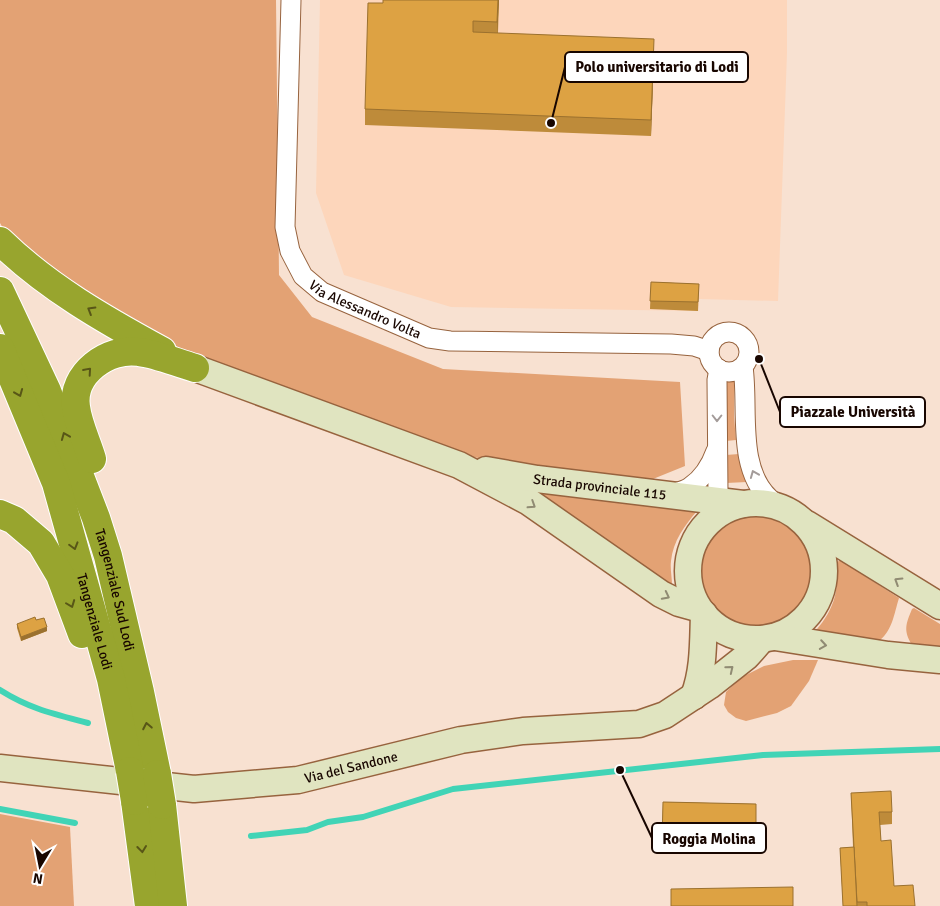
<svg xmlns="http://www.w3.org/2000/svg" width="940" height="906" viewBox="0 0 940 906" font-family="Signika,sans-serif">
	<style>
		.built { fill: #fdd6bb }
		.green { fill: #e3a274 }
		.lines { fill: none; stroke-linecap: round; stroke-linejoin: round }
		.stream { stroke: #41d4b6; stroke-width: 6 }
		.street-casing { stroke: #97633e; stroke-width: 21 }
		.secondary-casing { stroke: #97633e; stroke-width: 29 }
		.highway-casing { stroke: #fff; stroke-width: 30 }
		.street { stroke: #fff; stroke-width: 19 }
		.secondary { stroke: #e0e4c0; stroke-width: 26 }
		.highway { stroke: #98a52e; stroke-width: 28 }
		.highway-bridge-casing { stroke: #fff; stroke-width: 30; stroke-linecap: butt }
		.highway-bridge { stroke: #98a52e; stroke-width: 28 }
		.wall { fill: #be8b3a }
		.shaded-wall { fill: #9b712f }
		.building { fill: #dda243; stroke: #9b712f }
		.oneway { stroke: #585617 }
		.oneway2 { stroke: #a39b99 }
		.oneway3 { stroke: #908b73 }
		.labels { text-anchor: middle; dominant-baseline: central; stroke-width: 4; stroke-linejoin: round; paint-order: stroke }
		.street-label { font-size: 14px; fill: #180600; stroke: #fff }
		.leader { fill: none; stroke: #180600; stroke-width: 2 }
		.callout-dot { fill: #180600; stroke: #fff; stroke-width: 2 }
		.callout { fill: #fff; stroke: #180600; stroke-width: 2 }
		.callout-label { font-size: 15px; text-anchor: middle; font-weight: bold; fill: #180600 }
	</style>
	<rect width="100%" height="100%" fill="#f8e1d1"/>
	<!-- built -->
	<path class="built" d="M 320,0 L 787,0 L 787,53 L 778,301 L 699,299 L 698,311 L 451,307 L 344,275 L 316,193 Z"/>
	<!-- green -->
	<g class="green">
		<path d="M 0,0 L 276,0 L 279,275 L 312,317 L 443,369 L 680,382 L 685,466 L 648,481 L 457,455 L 189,354 L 81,289 L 4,230 L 0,223 Z"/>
		<path d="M 731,377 L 734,380 L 734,417 L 736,440 L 726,441 L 726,381 L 728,378 Z"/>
		<path d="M 739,454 L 747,482 L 726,483 L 726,455 Z"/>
		<path d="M 536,490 L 697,511 C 685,525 673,541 671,561 C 670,569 672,577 672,585 L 669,585 L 534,495 Z"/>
		<circle cx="755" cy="573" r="57"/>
		<path d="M 840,560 L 899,598 C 894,614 892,633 877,642 L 812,635 C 833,612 840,593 836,563 Z"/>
		<path d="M 914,608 L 940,624 L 940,654 L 912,645 C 903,630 906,624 912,609 Z"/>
		<path d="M 793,660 L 818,660 L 809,681 L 791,706 L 777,713 L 746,721 L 736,718 L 728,712 L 724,705 L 726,692 L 742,677 L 764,666 Z"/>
		<path d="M 0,814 L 70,827 L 74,906 L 0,906 Z"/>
	</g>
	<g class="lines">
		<!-- stream -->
		<g class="stream">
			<path d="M 0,690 C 30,709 54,714 88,723"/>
			<path d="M 0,809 L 75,823"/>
			<path d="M 251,836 L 307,830 L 328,822 L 363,817 L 453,789 L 763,755 L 940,749"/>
		</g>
		<defs>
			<g id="street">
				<path id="s1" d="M 291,0 L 285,227 L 290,251 L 303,276 L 322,292 L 429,338 L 450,341 L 671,344 L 694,346 L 709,351"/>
				<circle cx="729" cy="352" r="20"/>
				<path d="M 743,367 C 749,408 736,468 770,499 C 774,503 781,506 786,509"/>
				<path d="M 671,494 C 677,492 685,491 690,487 C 702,479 711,465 716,451"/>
				<path d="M 710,521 L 718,501 L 718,493 L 717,380 L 719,369"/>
			</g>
			<g id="secondary">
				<path d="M 195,368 L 459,465 L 529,502 L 661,594 L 679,603 L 697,608"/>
				<path id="s2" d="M 486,470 L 537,479 L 743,504"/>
				<circle cx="756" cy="571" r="68"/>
				<path d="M 807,524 L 940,606"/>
				<path d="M 775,637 L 888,655 L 940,660"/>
				<path d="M 694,696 C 704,670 703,642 704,614"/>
				<path id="s3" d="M 0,768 L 194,789 L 298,780 L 461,740 L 523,731 L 639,724 L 665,715 L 709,686 L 747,656 L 762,639"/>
			</g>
			<g id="highway">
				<path d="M 0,241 C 47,287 105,320 162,351"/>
				<path id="s4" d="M 0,291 L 47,391 L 96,518 L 108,556 L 140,692 L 157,774"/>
				<path id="s5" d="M 0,348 L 56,483 L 111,679 L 130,771"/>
				<path d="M 92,459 C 87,442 78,424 76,407 C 71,374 108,347 139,352 C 157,354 177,363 195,368"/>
				<path d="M 0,514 L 14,520 L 41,543 L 60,575 L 82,634"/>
				<path d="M 135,801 L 149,906"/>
				<path d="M 162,805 L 173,906"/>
			</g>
		</defs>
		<!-- street casing -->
		<use href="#street" class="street-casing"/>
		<!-- secondary casing -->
		<use href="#secondary" class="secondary-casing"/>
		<!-- highway casing -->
		<use href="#highway" class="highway-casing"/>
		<!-- street -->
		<use href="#street" class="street"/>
		<!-- secondary -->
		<use href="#secondary" class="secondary"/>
		<!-- highway -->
		<use href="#highway" class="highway"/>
		<defs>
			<g id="highway-bridge">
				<path d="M 130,771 L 135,801"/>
				<path d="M 157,774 L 162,805"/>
			</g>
		</defs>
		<!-- highway-bridge casing -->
		<use href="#highway-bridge" class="highway-bridge-casing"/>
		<!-- highway-bridge -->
		<use href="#highway-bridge" class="highway-bridge"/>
	</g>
	<!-- wall -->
	<g class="wall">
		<path d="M 499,0 L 498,33 L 654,55 L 651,136 L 365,125 L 365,109 L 383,3 Z"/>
		<path d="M 651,282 L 699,284 L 698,311 L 650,309 Z"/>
		<path d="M 36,620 L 47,631 L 21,641 L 17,628 L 17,624 Z"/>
		<path d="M 851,793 L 892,812 L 892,824 L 880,825 L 881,841 L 894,886 L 915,906 L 843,906 L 840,848 L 853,847 Z"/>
		<path d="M 663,802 L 756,804 L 756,838 L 680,836 L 679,853 L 662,853 Z"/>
	</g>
	<!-- shaded-wall -->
	<g class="shaded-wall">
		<path d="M 498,0 L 499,0 L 497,37 L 497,22 Z"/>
		<path d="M 654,39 L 654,55 L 651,136 L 651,120 Z"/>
		<path d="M 47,627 L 47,631 L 21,641 L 21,637 Z"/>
	</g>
	<!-- building -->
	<g class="building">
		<path d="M 383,0 L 498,0 L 497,22 L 473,21 L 473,32 L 654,39 L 651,120 L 365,109 L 368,3 L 383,3 Z"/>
		<path d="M 651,282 L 699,284 L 698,302 L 650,301 Z"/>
		<path d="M 35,617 L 36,620 L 44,618 L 47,627 L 21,637 L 17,624 Z"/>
		<path d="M 891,791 L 892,812 L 879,812 L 881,841 L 891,840 L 894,886 L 913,885 L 915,906 L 867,906 L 867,902 L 857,902 L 851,793 Z"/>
		<path d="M 663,802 L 756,804 L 756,826 L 680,824 L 679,841 L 662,841 Z"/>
		<path d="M 854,847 L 857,906 L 843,906 L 840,848 Z"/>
		<path d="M 793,887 L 793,906 L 671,906 L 671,889 Z"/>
	</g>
	<!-- one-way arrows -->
	<defs><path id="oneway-chevron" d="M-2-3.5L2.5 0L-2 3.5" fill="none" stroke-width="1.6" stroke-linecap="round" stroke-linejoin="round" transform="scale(1.25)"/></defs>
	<g class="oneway">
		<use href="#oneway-chevron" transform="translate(91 310) rotate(-149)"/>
		<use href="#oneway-chevron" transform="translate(88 371) rotate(-49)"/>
		<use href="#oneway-chevron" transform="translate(19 393) rotate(68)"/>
		<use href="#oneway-chevron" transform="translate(65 436) rotate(-112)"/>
		<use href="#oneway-chevron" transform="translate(74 546) rotate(74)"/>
		<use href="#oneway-chevron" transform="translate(71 604) rotate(69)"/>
		<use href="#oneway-chevron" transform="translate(147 726) rotate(-101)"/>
		<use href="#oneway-chevron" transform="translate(142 849) rotate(83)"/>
	</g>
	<g class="oneway2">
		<use href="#oneway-chevron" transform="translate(717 418) rotate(90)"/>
		<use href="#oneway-chevron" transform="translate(754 474) rotate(-112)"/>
	</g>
	<g class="oneway3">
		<use href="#oneway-chevron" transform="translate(532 505) rotate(33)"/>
		<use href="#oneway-chevron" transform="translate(898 581) rotate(-148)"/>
		<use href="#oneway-chevron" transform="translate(666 596) rotate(27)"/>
		<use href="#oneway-chevron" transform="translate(823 645) rotate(9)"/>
		<use href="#oneway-chevron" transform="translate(730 669) rotate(-39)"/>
	</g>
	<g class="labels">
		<!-- street labels -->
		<g class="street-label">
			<text stroke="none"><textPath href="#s1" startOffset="351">Via Alessandro Volta</textPath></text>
			<text stroke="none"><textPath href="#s2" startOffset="115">Strada provinciale 115</textPath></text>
			<text stroke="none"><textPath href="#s4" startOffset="321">Tangenziale Sud Lodi</textPath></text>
			<text stroke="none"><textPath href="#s5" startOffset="290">Tangenziale Lodi</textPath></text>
			<text stroke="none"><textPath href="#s3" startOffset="354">Via del Sandone</textPath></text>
		</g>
	</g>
	<!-- callouts -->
	<path class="leader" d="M551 123L565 67M759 359L780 412M620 770L652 838"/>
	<g class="callout-dot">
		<circle cx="551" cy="123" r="5"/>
		<circle cx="759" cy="359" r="5"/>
		<circle cx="620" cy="770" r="5"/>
	</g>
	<g class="callout">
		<rect x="565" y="52" width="183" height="30" rx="5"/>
		<rect x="780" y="397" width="145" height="30" rx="5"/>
		<rect x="652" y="823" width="114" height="30" rx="5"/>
	</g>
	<g class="callout-label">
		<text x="657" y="72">Polo universitario di Lodi</text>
		<text x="853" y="417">Piazzale Università</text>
		<text x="709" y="844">Roggia Molina</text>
	</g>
	<!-- north arrow -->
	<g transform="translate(40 866) rotate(190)" stroke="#ffffff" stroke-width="4" paint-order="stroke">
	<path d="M0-4L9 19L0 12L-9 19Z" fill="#180600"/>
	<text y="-8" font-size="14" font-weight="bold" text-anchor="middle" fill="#180600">N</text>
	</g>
</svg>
